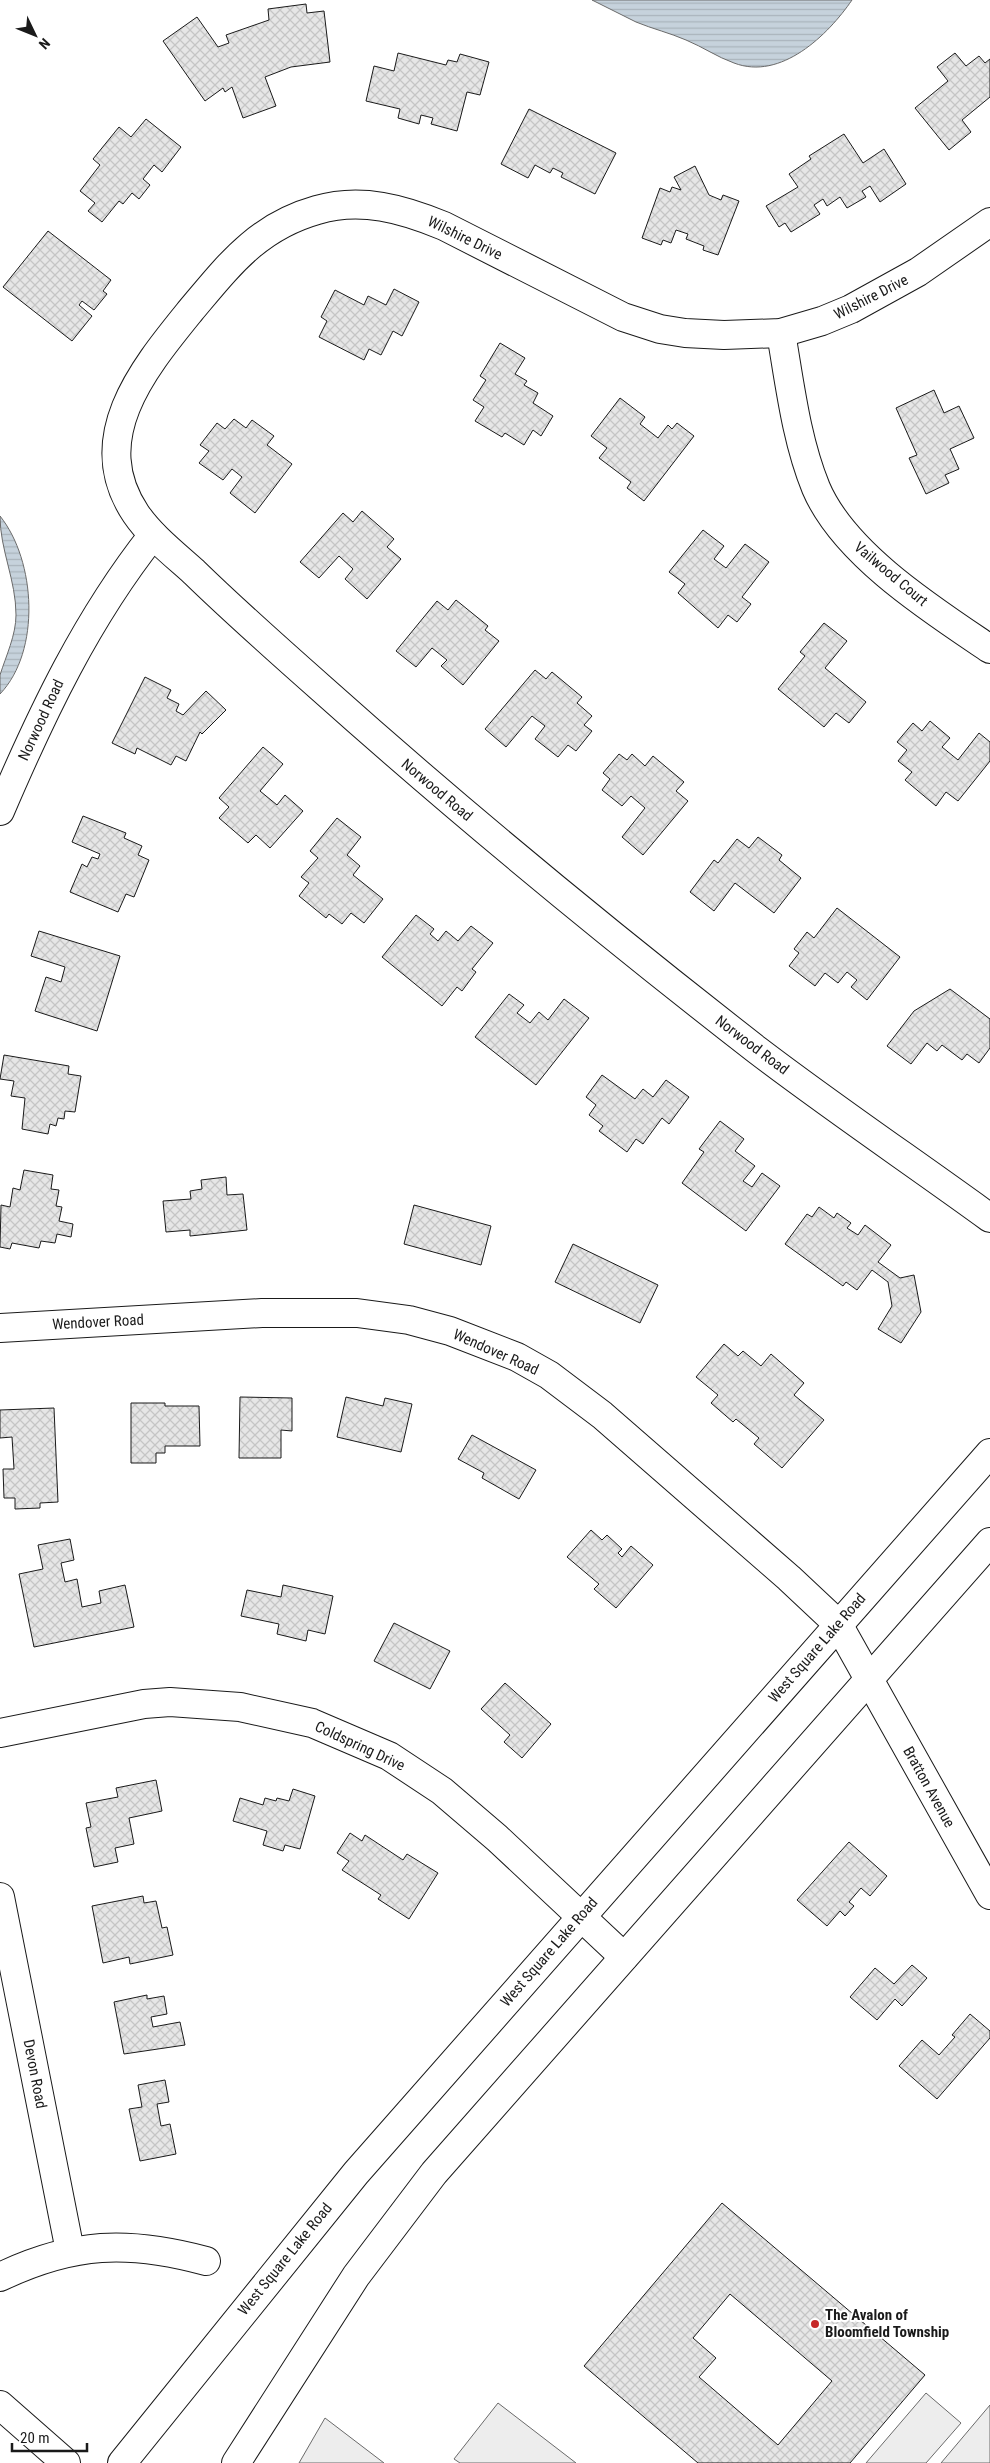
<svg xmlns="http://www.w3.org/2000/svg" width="990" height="2463" viewBox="0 0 990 2463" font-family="'Roboto Condensed',sans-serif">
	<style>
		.parking { fill: #ededed; stroke: #6a6a6a }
		.water { fill: url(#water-rules); stroke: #6a6a6a }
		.building { fill: url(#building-cross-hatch); stroke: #1a1a1a; fill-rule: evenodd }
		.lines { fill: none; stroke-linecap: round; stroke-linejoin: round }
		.minor-casing { stroke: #1a1a1a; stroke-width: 30 }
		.highway-casing { stroke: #1a1a1a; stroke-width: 30 }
		.minor { stroke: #fff; stroke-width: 28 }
		.highway { stroke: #fff; stroke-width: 28 }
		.poi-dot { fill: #c62828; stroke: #fff; stroke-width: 2 }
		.labels { text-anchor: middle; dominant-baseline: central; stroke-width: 4; stroke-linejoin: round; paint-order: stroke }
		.street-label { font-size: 15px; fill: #1a1a1a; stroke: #fff }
		.poi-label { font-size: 15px; font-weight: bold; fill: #1a1a1a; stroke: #fff; text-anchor: start }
	</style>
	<defs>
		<pattern id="water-rules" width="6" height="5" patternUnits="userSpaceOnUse" patternTransform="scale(1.25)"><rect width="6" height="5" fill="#c6d2dc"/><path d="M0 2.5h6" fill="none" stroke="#aab4bc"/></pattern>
		<pattern id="building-cross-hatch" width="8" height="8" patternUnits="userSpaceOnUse" patternTransform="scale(1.25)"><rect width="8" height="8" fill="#e6e6e6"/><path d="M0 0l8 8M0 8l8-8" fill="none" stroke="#c5c5c5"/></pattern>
	</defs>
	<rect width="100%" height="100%" fill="#fff"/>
	<!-- parking -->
	<g class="parking">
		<path d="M 926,2393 L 961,2423 L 926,2463 L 866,2463 Z"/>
		<path d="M 498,2403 L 576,2463 L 460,2463 L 454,2459 Z"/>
		<path d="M 990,2405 L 990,2463 L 941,2463 Z"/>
		<path d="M 325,2418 L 384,2463 L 299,2463 Z"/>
	</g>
	<!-- water -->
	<g class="water">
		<path d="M 592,0 L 852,0 C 828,35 781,81 734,63 C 717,57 703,47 686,40 C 670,33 653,29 636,22 C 621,15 607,7 592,0 Z"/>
		<path d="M 0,516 C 36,561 41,651 0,694 C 0,688 0,680 0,675 C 6,656 16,635 16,615 C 16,580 0,550 0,516 Z"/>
	</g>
	<!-- building -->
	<g class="building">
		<path d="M 306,4 L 307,13 L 324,11 L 330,62 L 291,67 L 265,77 L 276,106 L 243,118 L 232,87 L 225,92 L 223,88 L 205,101 L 163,41 L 197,17 L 218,47 L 229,43 L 226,35 L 269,20 L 268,9 Z"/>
		<path d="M 398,53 L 446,65 L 448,60 L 457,62 L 460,54 L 489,62 L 480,95 L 467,92 L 457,131 L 431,124 L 433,118 L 421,115 L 419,124 L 398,118 L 400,109 L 366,101 L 374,66 L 394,71 Z"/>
		<path d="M 955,53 L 966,66 L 979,56 L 985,63 L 990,59 L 990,97 L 962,120 L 971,132 L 949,150 L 915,108 L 948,81 L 937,67 Z"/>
		<path d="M 529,109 L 616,153 L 595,194 L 561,177 L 563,173 L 553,168 L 550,173 L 535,165 L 528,178 L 501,164 Z"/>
		<path d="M 146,119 L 181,147 L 162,172 L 154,165 L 143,179 L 150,185 L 139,199 L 132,193 L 123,204 L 119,201 L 102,222 L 88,211 L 95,203 L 80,191 L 100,165 L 93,159 L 119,127 L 131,137 Z"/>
		<path d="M 844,134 L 863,163 L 884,149 L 906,184 L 880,202 L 870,186 L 862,191 L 866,197 L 847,208 L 840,197 L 827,206 L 823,199 L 814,205 L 820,214 L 791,232 L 785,223 L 779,227 L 766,206 L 798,187 L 789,174 L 811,159 L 809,156 Z"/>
		<path d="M 695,166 L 709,195 L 721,200 L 723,195 L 739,201 L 718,255 L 703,250 L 704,246 L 686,239 L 688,234 L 676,230 L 671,243 L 663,240 L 661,245 L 642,238 L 660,188 L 670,192 L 672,187 L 681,190 L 674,177 Z"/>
		<path d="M 48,231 L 111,280 L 103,291 L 107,294 L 94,310 L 82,301 L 79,305 L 92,316 L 72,341 L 3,287 Z"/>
		<path d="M 394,289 L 419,302 L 402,336 L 393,331 L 381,355 L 369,349 L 364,360 L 319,337 L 327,321 L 321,317 L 335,290 L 364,305 L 368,296 L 386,305 Z"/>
		<path d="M 500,343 L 525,358 L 515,374 L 527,381 L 524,385 L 538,393 L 533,403 L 553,416 L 541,436 L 533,430 L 524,445 L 505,433 L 502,437 L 475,421 L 484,407 L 473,400 L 486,380 L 480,376 Z"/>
		<path d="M 934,390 L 944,413 L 959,406 L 974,438 L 950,449 L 959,469 L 945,475 L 949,483 L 926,494 L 909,458 L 917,455 L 896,408 Z"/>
		<path d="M 620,398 L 645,417 L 640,424 L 658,438 L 668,425 L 672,429 L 677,423 L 694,436 L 644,501 L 627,488 L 631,482 L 599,458 L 607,448 L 591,436 Z"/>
		<path d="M 234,419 L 246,428 L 252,420 L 274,436 L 267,445 L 292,464 L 255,513 L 230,493 L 242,477 L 232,469 L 223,480 L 199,463 L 209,451 L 200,445 L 217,423 L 225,429 Z"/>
		<path d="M 362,511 L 394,539 L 387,547 L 401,559 L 367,599 L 345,579 L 353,569 L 339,556 L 319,578 L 300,562 L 343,513 L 353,522 Z"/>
		<path d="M 703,530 L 724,546 L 714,559 L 726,568 L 745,544 L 769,562 L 742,597 L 751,604 L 737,622 L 728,615 L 718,628 L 678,593 L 685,584 L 669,572 Z"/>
		<path d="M 456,600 L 488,626 L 485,630 L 499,641 L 463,685 L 441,666 L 447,660 L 432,648 L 416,667 L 396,651 L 437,601 L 448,610 Z"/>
		<path d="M 824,623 L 847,641 L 825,668 L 866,702 L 849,723 L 836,713 L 824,727 L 778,689 L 805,656 L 800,652 Z"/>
		<path d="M 535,670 L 546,679 L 552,672 L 582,697 L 577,703 L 592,716 L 584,725 L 592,731 L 576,751 L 568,745 L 558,757 L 535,739 L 545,726 L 532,716 L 506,747 L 485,729 Z"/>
		<path d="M 145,677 L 171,690 L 167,698 L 179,704 L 176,711 L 183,715 L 206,691 L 226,710 L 202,734 L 200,732 L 186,761 L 176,756 L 171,765 L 137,748 L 135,754 L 112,743 Z"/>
		<path d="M 930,721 L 950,738 L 942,747 L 958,760 L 979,733 L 990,742 L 990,761 L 958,801 L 946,792 L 936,806 L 905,780 L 912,772 L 898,761 L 907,750 L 897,742 L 913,723 L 922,731 Z"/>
		<path d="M 263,747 L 283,764 L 260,791 L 277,805 L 285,795 L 303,811 L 270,848 L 256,835 L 248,843 L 219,818 L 229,807 L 219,798 Z"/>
		<path d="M 619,754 L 627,760 L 632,754 L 645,766 L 653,756 L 684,782 L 676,791 L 688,801 L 643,855 L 622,837 L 645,808 L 631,796 L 622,806 L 602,790 L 610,779 L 603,773 Z"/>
		<path d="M 83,816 L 126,833 L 124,838 L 142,846 L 138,855 L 149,860 L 134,897 L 126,894 L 118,912 L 70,892 L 82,864 L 87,867 L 92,857 L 98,859 L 100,854 L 72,842 Z"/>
		<path d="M 337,818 L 361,837 L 347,855 L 360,866 L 353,875 L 383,899 L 364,923 L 351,913 L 342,924 L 329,914 L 326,918 L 299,896 L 309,883 L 301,877 L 318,858 L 310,851 Z"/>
		<path d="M 758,837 L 782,855 L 779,860 L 801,878 L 774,913 L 735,883 L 714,911 L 690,892 L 714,860 L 718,863 L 737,839 L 749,848 Z"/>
		<path d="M 837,908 L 900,957 L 867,1000 L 851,987 L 857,980 L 847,972 L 838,983 L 825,973 L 815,986 L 789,966 L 799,953 L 794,949 L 807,932 L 814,938 Z"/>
		<path d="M 416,915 L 434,929 L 430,934 L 438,941 L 446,931 L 458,941 L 471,926 L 493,943 L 472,969 L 476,972 L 462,991 L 457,987 L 442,1006 L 382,957 Z"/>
		<path d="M 39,931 L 120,956 L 97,1031 L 35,1011 L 46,977 L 61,982 L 65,967 L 31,956 Z"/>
		<path d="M 950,989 L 990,1019 L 990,1048 L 979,1063 L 967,1054 L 962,1060 L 942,1045 L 937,1051 L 927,1043 L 911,1064 L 887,1046 L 914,1011 Z"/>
		<path d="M 509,994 L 524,1005 L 517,1013 L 530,1023 L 539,1012 L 548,1020 L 564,999 L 589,1018 L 536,1085 L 475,1037 Z"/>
		<path d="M 4,1055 L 69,1066 L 68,1074 L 81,1076 L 75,1112 L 65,1111 L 64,1119 L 58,1118 L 56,1126 L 50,1124 L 48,1134 L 22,1129 L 25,1098 L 11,1096 L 14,1081 L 0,1079 Z"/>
		<path d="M 602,1075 L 635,1099 L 643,1089 L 653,1097 L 666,1080 L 689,1097 L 669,1124 L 662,1118 L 643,1144 L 636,1139 L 627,1152 L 599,1131 L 603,1126 L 589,1115 L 596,1105 L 586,1097 Z"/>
		<path d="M 720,1121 L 744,1139 L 735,1151 L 755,1166 L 743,1181 L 752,1187 L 762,1173 L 780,1186 L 746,1231 L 682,1183 L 704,1152 L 699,1149 Z"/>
		<path d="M 24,1170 L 53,1175 L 51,1189 L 59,1190 L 56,1206 L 62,1207 L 59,1221 L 73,1224 L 71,1237 L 57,1234 L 55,1243 L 41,1241 L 39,1248 L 12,1243 L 10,1249 L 0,1247 L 1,1205 L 10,1207 L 13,1188 L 20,1190 Z"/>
		<path d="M 226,1177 L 227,1195 L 243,1194 L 247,1230 L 190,1236 L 190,1230 L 166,1232 L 163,1201 L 191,1199 L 190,1191 L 202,1189 L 201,1180 Z"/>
		<path d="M 414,1205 L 491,1226 L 481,1265 L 404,1244 Z"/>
		<path d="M 819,1207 L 834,1218 L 837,1213 L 851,1223 L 847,1228 L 858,1235 L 865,1225 L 891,1245 L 878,1262 L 900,1278 L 914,1275 L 921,1312 L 901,1343 L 878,1329 L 892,1306 L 888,1282 L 872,1270 L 857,1290 L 846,1282 L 843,1286 L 785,1244 L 807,1214 L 812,1217 Z"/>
		<path d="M 573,1244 L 658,1285 L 640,1323 L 555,1282 Z"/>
		<path d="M 724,1344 L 738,1356 L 743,1351 L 761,1366 L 771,1354 L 804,1383 L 794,1395 L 824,1420 L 782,1468 L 754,1444 L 759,1438 L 736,1419 L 733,1422 L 711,1403 L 718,1395 L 696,1377 Z"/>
		<path d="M 240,1397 L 292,1398 L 292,1431 L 281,1430 L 281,1458 L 239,1458 Z"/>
		<path d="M 346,1397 L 383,1406 L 385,1398 L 412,1404 L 401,1452 L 337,1437 Z"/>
		<path d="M 131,1403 L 165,1403 L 165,1406 L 199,1406 L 200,1446 L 165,1446 L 165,1453 L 156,1453 L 156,1463 L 131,1463 Z"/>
		<path d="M 54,1408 L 58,1502 L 40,1503 L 40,1508 L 15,1509 L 15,1498 L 4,1498 L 3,1469 L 14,1469 L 12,1437 L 0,1438 L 0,1410 Z"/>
		<path d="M 472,1435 L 536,1470 L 519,1499 L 482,1478 L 484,1473 L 458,1459 Z"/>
		<path d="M 591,1530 L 602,1540 L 607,1535 L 622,1549 L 618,1553 L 622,1557 L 631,1546 L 653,1565 L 616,1608 L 594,1589 L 599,1584 L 567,1557 Z"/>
		<path d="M 70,1539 L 74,1560 L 61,1563 L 65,1582 L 77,1579 L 82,1607 L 101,1603 L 99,1591 L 125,1585 L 134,1627 L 34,1647 L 19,1574 L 43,1569 L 38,1545 Z"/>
		<path d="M 283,1585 L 333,1596 L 325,1634 L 308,1630 L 306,1641 L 277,1634 L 279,1624 L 241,1616 L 247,1590 L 281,1597 Z"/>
		<path d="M 394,1623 L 450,1651 L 430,1689 L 374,1661 Z"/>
		<path d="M 505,1683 L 551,1724 L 522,1758 L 504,1742 L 510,1735 L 481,1709 Z"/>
		<path d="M 156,1780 L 162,1811 L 129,1818 L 134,1844 L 115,1848 L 118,1862 L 94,1867 L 86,1828 L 91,1827 L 86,1803 L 118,1797 L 116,1788 Z"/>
		<path d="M 293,1789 L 315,1796 L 300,1849 L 285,1845 L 283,1851 L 263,1845 L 267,1831 L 233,1821 L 240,1798 L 263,1805 L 265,1798 L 276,1801 L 277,1798 L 289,1801 Z"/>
		<path d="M 350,1833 L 362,1841 L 365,1835 L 403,1860 L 407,1854 L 438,1873 L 409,1919 L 378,1899 L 381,1895 L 342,1870 L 349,1861 L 337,1853 Z"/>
		<path d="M 849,1842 L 887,1876 L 870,1896 L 861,1888 L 849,1902 L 854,1906 L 845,1916 L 840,1911 L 827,1926 L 797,1900 Z"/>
		<path d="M 143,1896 L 144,1903 L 156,1901 L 162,1928 L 167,1927 L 173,1955 L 130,1964 L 129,1957 L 103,1963 L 92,1906 Z"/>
		<path d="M 912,1965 L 927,1978 L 902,2006 L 895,1999 L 877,2020 L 850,1997 L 875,1968 L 894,1984 Z"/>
		<path d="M 147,1995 L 147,1999 L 164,1996 L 167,2014 L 151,2017 L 153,2027 L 180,2022 L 185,2045 L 124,2054 L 114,2002 Z"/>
		<path d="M 970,2014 L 990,2031 L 990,2038 L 937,2099 L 899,2066 L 922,2040 L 939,2055 L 955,2037 L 952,2035 Z"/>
		<path d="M 165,2080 L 169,2102 L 157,2104 L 161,2126 L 170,2124 L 176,2154 L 140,2161 L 129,2109 L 142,2107 L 138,2085 Z"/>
		<path d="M 722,2203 L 925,2375 L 850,2463 L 698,2463 L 584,2366 ZM 730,2294 L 832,2381 L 778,2445 L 699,2377 L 716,2358 L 693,2338 Z"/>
	</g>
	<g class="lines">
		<defs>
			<g id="minor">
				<path d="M 990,222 L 918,272 L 851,309 L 822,321 L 781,333 L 724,335 L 685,333 L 660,329 L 623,317 L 444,226 C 403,209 361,197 317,210 C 257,227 229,265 191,310 C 144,368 85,438 136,514 C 151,536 174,554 194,572 C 235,612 278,650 321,688 C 462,814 608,934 757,1050 C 833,1108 913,1162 990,1218"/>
				<path d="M 781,333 C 790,385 796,439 816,488 C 844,554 932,610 990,649"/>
				<path d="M 0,811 C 42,713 87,618 153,535"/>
				<path d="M 0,1328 L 262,1313 L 357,1313 L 409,1320 L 450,1331 L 517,1357 L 549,1375 L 602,1415 L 789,1578 L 838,1624 L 990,1895"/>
				<path d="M 0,1733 L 144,1704 L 170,1702 L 240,1707 L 312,1723 L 389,1756 L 442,1791 L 497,1838 L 624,1957"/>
				<path d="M 0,1897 L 70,2251"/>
				<path d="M 0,2277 C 73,2242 128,2240 206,2261"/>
				<path d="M 0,2405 L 66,2463"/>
			</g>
			<g id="highway">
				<path d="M 122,2463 L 356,2173 L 990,1453"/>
				<path d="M 236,2463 L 356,2276 L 434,2173 L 990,1542"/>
			</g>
		</defs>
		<!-- minor casing -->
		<use href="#minor" class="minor-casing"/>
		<!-- highway casing -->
		<use href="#highway" class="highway-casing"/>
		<!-- minor -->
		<use href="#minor" class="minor"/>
		<!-- highway -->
		<use href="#highway" class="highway"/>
	</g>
	<!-- markers -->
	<circle class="poi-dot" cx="815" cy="2324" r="5"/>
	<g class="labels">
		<!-- street labels -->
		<g class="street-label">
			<text transform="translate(465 238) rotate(26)">Wilshire Drive</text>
			<text transform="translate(871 297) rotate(-27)">Wilshire Drive</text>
			<text transform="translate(891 574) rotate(40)">Vailwood Court</text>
			<text transform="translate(41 720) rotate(-65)">Norwood Road</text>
			<text transform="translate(437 790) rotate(40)">Norwood Road</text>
			<text transform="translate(752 1045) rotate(37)">Norwood Road</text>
			<text transform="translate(98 1322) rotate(-3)">Wendover Road</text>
			<text transform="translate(496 1352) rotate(24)">Wendover Road</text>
			<text transform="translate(817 1648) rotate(-49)">West Square Lake Road</text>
			<text transform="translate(360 1746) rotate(25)">Coldspring Drive</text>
			<text transform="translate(929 1787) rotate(61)">Bratton Avenue</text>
			<text transform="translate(549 1952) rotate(-49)">West Square Lake Road</text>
			<text transform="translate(35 2074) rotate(79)">Devon Road</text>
			<text transform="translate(285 2259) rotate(-51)">West Square Lake Road</text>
		</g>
		<!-- poi labels -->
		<g class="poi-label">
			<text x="825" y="2315">The Avalon of<tspan x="825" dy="17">Bloomfield Township</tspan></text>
		</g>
	</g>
	<!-- north arrow -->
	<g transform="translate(35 35) rotate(133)" stroke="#ffffff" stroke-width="4" paint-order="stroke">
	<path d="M0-4L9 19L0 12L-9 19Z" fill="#1a1a1a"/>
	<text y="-8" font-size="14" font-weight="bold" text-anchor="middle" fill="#1a1a1a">N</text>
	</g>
	<!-- scale -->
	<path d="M12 2443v8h75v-8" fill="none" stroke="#1a1a1a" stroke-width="2.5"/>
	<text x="20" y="2443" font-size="15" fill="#1a1a1a" stroke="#ffffff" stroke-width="4" paint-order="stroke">20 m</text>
</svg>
